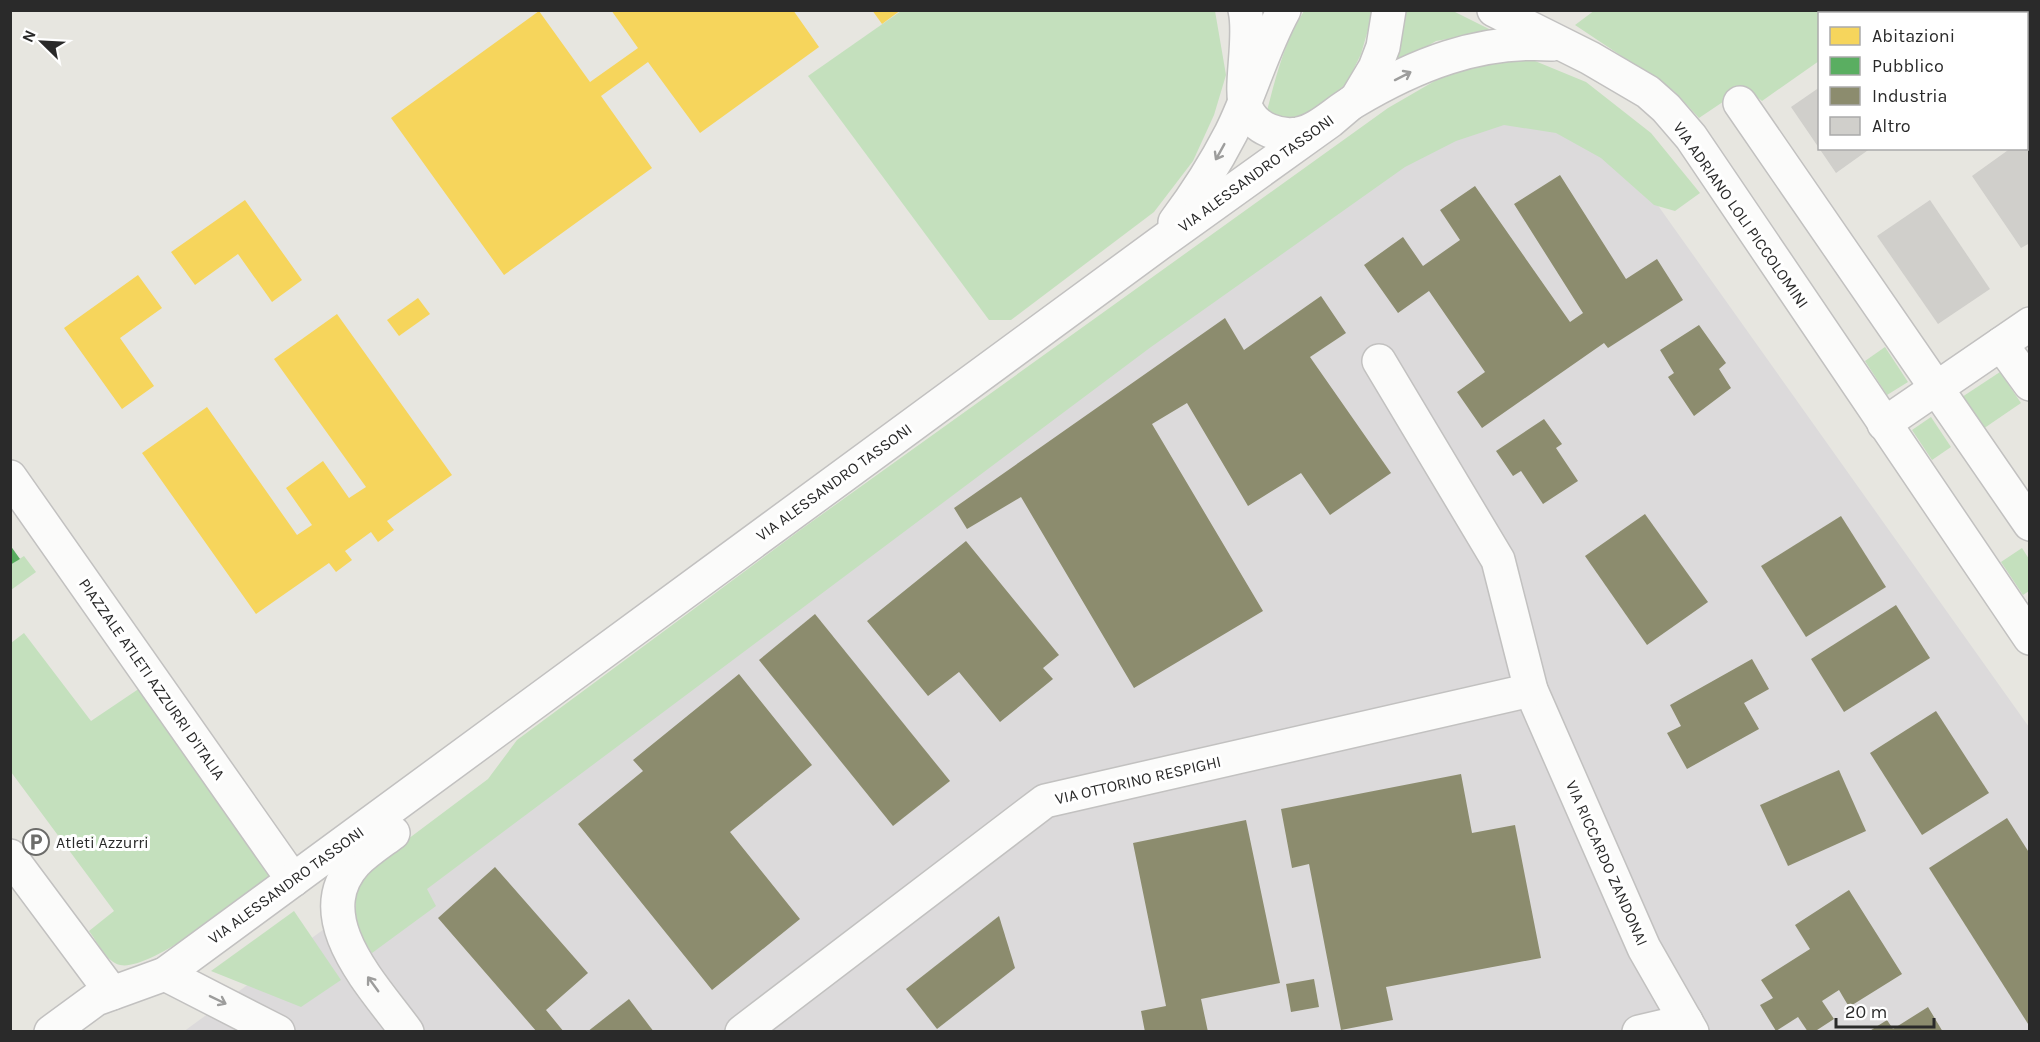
<svg xmlns="http://www.w3.org/2000/svg" width="2040" height="1042" viewBox="0 0 2040 1042" font-family="Karla,sans-serif">
	<style>
		.industrial { fill: #dcdadb }
		.green { fill: #c4e0bd }
		.homes { fill: #f6d55c }
		.public { fill: #5aae61 }
		.industry { fill: #8c8c6e }
		.building { fill: #d0cfcb }
		.lines { fill: none; stroke-linecap: round; stroke-linejoin: round }
		.minor-casing { stroke: #c2c1c0; stroke-width: 36 }
		.minor { stroke: #fbfbfa; stroke-width: 33 }
		.oneway { stroke: #9d9d9c }
		.labels { text-anchor: middle; dominant-baseline: central; stroke-width: 6; stroke-linejoin: round; paint-order: stroke }
		.street-label { font-size: 16px; fill: #2a2a2a; stroke: #fff }
		.poi-label { font-size: 16px; fill: #2a2a2a; stroke: #fff; text-anchor: start }
	</style>
	<rect width="100%" height="100%" fill="#e7e6e0"/>
	<!-- industrial -->
	<path class="industrial" d="M 1476,88 L 1590,110 L 2029,727 L 2029,1031 L 183,1032 Z"/>
	<!-- green -->
	<g class="green">
		<path d="M 1595,10 L 1890,11 L 1886,14 L 1820,14 L 1819,61 L 1762,101 L 1745,87 L 1699,118 L 1674,91 L 1575,25 Z"/>
		<path d="M 901,11 L 1215,11 L 1226,75 L 1214,115 L 1193,161 L 1154,212 L 1011,320 L 989,320 L 808,76 Z"/>
		<path d="M 1304,11 L 1372,11 L 1372,16 L 1361,54 L 1347,83 L 1295,127 L 1265,118 C 1275,81 1283,44 1304,11 Z"/>
		<path d="M 1403,11 L 1453,11 L 1493,31 L 1436,41 L 1389,69 Z"/>
		<path d="M 1493,58 L 1535,61 L 1586,82 L 1651,133 L 1700,193 L 1675,211 L 1654,205 L 1601,158 L 1556,133 L 1504,125 L 1456,141 L 1405,167 L 1151,347 L 427,889 L 436,906 L 372,953 L 355,927 L 356,894 L 360,875 L 488,779 L 517,740 L 803,528 L 1388,108 L 1445,75 Z"/>
		<path d="M 1885,347 L 1908,382 L 1887,395 L 1865,361 Z"/>
		<path d="M 2000,372 L 2021,403 L 1980,431 L 1959,399 Z"/>
		<path d="M 1931,417 L 1951,447 L 1932,460 L 1912,430 Z"/>
		<path d="M 2022,548 L 2029,559 L 2029,591 L 2023,595 L 2001,562 Z"/>
		<path d="M 24,556 L 36,572 L 11,590 L 10,565 Z"/>
		<path d="M 24,633 L 91,721 L 140,688 L 275,873 C 246,894 152,972 120,965 C 106,962 97,941 89,931 L 114,911 L 11,772 L 11,643 Z"/>
		<path d="M 294,911 L 341,980 L 301,1007 L 211,971 Z"/>
	</g>
	<!-- homes -->
	<g class="homes">
		<path d="M 611,10 L 793,10 L 819,47 L 700,133 L 648,62 L 601,96 L 652,168 L 504,275 L 391,118 L 539,11 L 590,82 L 638,48 Z"/>
		<path d="M 872,10 L 901,10 L 882,24 Z"/>
		<path d="M 245,200 L 302,280 L 272,302 L 238,254 L 195,285 L 171,252 Z"/>
		<path d="M 138,275 L 162,308 L 120,338 L 154,386 L 122,409 L 64,328 Z"/>
		<path d="M 418,298 L 430,314 L 399,336 L 387,320 Z"/>
		<path d="M 337,314 L 452,475 L 387,521 L 394,530 L 378,542 L 371,532 L 345,551 L 352,560 L 336,572 L 329,563 L 256,614 L 142,453 L 207,407 L 297,535 L 312,525 L 286,488 L 323,461 L 349,498 L 366,487 L 274,359 Z"/>
	</g>
	<!-- public -->
	<path class="public" d="M 10,545 L 20,559 L 10,565 Z"/>
	<!-- industry -->
	<g class="industry">
		<path d="M 1560,175 L 1626,279 L 1657,259 L 1683,300 L 1608,348 L 1604,343 L 1482,428 L 1457,392 L 1485,372 L 1429,291 L 1398,313 L 1364,265 L 1403,237 L 1423,266 L 1460,240 L 1440,210 L 1475,186 L 1570,322 L 1583,313 L 1514,204 Z"/>
		<path d="M 1321,296 L 1346,333 L 1310,357 L 1391,473 L 1330,515 L 1301,473 L 1248,506 L 1187,403 L 1152,424 L 1263,611 L 1134,688 L 1021,497 L 967,529 L 954,508 L 1225,318 L 1244,350 Z"/>
		<path d="M 1699,325 L 1726,363 L 1719,369 L 1731,388 L 1694,416 L 1668,377 L 1674,373 L 1660,350 Z"/>
		<path d="M 1544,419 L 1562,444 L 1556,448 L 1578,481 L 1543,504 L 1521,471 L 1513,476 L 1496,451 Z"/>
		<path d="M 1645,514 L 1708,602 L 1647,645 L 1585,556 Z"/>
		<path d="M 1841,516 L 1886,587 L 1806,637 L 1761,566 Z"/>
		<path d="M 966,541 L 1059,655 L 1043,668 L 1053,679 L 1000,722 L 959,672 L 928,696 L 867,621 Z"/>
		<path d="M 1896,605 L 1930,658 L 1844,712 L 1811,659 Z"/>
		<path d="M 815,614 L 950,781 L 893,826 L 759,660 Z"/>
		<path d="M 1752,659 L 1769,689 L 1744,703 L 1759,729 L 1687,769 L 1667,733 L 1681,726 L 1670,705 Z"/>
		<path d="M 739,674 L 812,765 L 730,832 L 800,919 L 712,990 L 578,824 L 643,771 L 633,760 Z"/>
		<path d="M 1936,711 L 1989,793 L 1922,835 L 1870,753 Z"/>
		<path d="M 1839,770 L 1866,831 L 1788,866 L 1760,805 Z"/>
		<path d="M 1461,774 L 1472,833 L 1515,825 L 1541,958 L 1386,987 L 1393,1020 L 1341,1030 L 1309,864 L 1292,868 L 1281,809 Z"/>
		<path d="M 2007,818 L 2030,854 L 2030,1027 L 1929,868 Z"/>
		<path d="M 1246,820 L 1280,983 L 1201,999 L 1208,1032 L 1145,1032 L 1141,1011 L 1166,1006 L 1133,843 Z"/>
		<path d="M 495,867 L 588,973 L 546,1010 L 564,1032 L 537,1032 L 438,918 Z"/>
		<path d="M 1849,890 L 1902,974 L 1849,1007 L 1839,990 L 1822,1001 L 1834,1019 L 1814,1032 L 1808,1032 L 1798,1017 L 1776,1031 L 1760,1005 L 1773,998 L 1761,980 L 1810,949 L 1795,925 Z"/>
		<path d="M 999,916 L 1015,968 L 937,1029 L 906,989 Z"/>
		<path d="M 1314,979 L 1319,1007 L 1291,1012 L 1286,984 Z"/>
		<path d="M 629,999 L 654,1032 L 587,1032 Z"/>
		<path d="M 1928,1007 L 1943,1032 L 1868,1032 L 1887,1020 L 1893,1029 Z"/>
	</g>
	<!-- building -->
	<g class="building">
		<path d="M 1984,10 L 2027,10 L 2030,14 L 2030,80 L 2026,75 L 2026,14 L 1986,14 Z"/>
		<path d="M 1820,87 L 1820,148 L 1871,148 L 1836,173 L 1791,107 Z"/>
		<path d="M 2026,144 L 2030,148 L 2030,243 L 2021,248 L 1972,176 L 2011,148 L 2026,148 Z"/>
		<path d="M 1930,200 L 1990,289 L 1938,324 L 1877,236 Z"/>
	</g>
	<g class="lines">
		<defs>
			<g id="minor">
				<path d="M 1245,10 C 1252,39 1238,90 1247,110 C 1256,129 1279,137 1298,134 C 1319,130 1335,112 1353,102 C 1415,65 1479,39 1552,44"/>
				<path d="M 1494,10 L 1590,58 L 1648,92 L 1666,108 L 1691,137 L 2030,638"/>
				<path d="M 1740,103 L 2030,524"/>
				<path d="M 1175,222 C 1196,194 1215,164 1231,133 C 1251,93 1262,50 1284,10"/>
				<path d="M 2001,344 L 2030,384"/>
				<path d="M 1379,361 L 1498,560 L 1531,690 L 1644,948 L 1692,1032"/>
				<path d="M 1884,424 L 2030,324"/>
				<path d="M 10,477 L 293,880"/>
				<path d="M 393,833 C 381,842 367,851 356,862 C 305,918 374,986 407,1032"/>
				<path d="M 10,856 L 112,993"/>
				<path d="M 165,974 L 278,1032"/>
				<path d="M 51,1032 L 96,999 L 165,974 L 1160,243 L 1330,121 L 1357,98 L 1375,68 L 1383,47 L 1389,10"/>
				<path d="M 742,1032 L 1045,801 L 1531,690"/>
				<path d="M 1639,1032 L 1686,1021"/>
			</g>
		</defs>
		<!-- minor casing -->
		<use href="#minor" class="minor-casing"/>
		<!-- minor -->
		<use href="#minor" class="minor"/>
	</g>
	<!-- one-way arrows -->
	<defs><path id="oneway-shaft" d="M-6 0H5M1.5-3L5.5 0L1.5 3" fill="none" stroke-width="1.6" stroke-linecap="round" stroke-linejoin="round" transform="scale(1.5)"/></defs>
	<g class="oneway">
		<use href="#oneway-shaft" transform="translate(1403 76) rotate(-27)"/>
		<use href="#oneway-shaft" transform="translate(1220 152) rotate(119)"/>
		<use href="#oneway-shaft" transform="translate(373 984) rotate(-126)"/>
		<use href="#oneway-shaft" transform="translate(218 1000) rotate(26)"/>
	</g>
	<!-- icons -->
	<defs>
		<symbol id="parking-ring" viewBox="-11 -11 22 22"><circle r="9.5" fill="#fff" stroke="#6c6c6a" stroke-width="1.5"/><path d="M-3.5-5.5H1a3.5 3.5 0 0 1 0 7H-1V5.5H-3.5ZM-1-3.4V-.6H.8a1.4 1.4 0 0 0 0-2.8Z" fill="#6c6c6a"/></symbol>
	</defs>
	<g fill-rule="evenodd">
		<use href="#parking-ring" x="21" y="827" width="30" height="30"/>
	</g>
	<g class="labels">
		<!-- street labels -->
		<g class="street-label">
			<text transform="translate(1256 173) rotate(-36)">VIA ALESSANDRO TASSONI</text>
			<text transform="translate(1741 215) rotate(55)">VIA ADRIANO LOLI PICCOLOMINI</text>
			<text transform="translate(834 482) rotate(-36)">VIA ALESSANDRO TASSONI</text>
			<text transform="translate(152 679) rotate(55)">PIAZZALE ATLETI AZZURRI D'ITALIA</text>
			<text transform="translate(1138 780) rotate(-13)">VIA OTTORINO RESPIGHI</text>
			<text transform="translate(1607 863) rotate(66)">VIA RICCARDO ZANDONAI</text>
			<text transform="translate(286 885) rotate(-36)">VIA ALESSANDRO TASSONI</text>
		</g>
		<!-- poi labels -->
		<g class="poi-label">
			<text x="56" y="842">Atleti Azzurri</text>
		</g>
	</g>
	<!-- border -->
	<rect width="2040" height="1042" fill="none" stroke="#2a2a2a" stroke-width="24"/>
	<!-- legend -->
	<rect x="1818" y="12" width="210" height="138" fill="#ffffff" stroke="#aaaaaa" stroke-width="1.5"/>
	<rect x="1830" y="27" width="30" height="18" fill="#f6d55c" stroke="#aaaaaa" stroke-width="1.5"/>
	<text x="1872" y="42" font-size="18" fill="#2a2a2a">Abitazioni</text>
	<rect x="1830" y="57" width="30" height="18" fill="#5aae61" stroke="#aaaaaa" stroke-width="1.5"/>
	<text x="1872" y="72" font-size="18" fill="#2a2a2a">Pubblico</text>
	<rect x="1830" y="87" width="30" height="18" fill="#8c8c6e" stroke="#aaaaaa" stroke-width="1.5"/>
	<text x="1872" y="102" font-size="18" fill="#2a2a2a">Industria</text>
	<rect x="1830" y="117" width="30" height="18" fill="#d0cfcb" stroke="#aaaaaa" stroke-width="1.5"/>
	<text x="1872" y="132" font-size="18" fill="#2a2a2a">Altro</text>
	<!-- north arrow -->
	<g transform="translate(42 42) rotate(294)" stroke="#ffffff" stroke-width="4.5" paint-order="stroke">
	<path d="M0-4.5L10 22L0 15L-10 22Z" fill="#2a2a2a"/>
	<text y="-9" font-size="16" font-weight="bold" text-anchor="middle" fill="#2a2a2a">N</text>
	</g>
	<!-- scale -->
	<path d="M1836 1018v9h98v-9" fill="none" stroke="#2a2a2a" stroke-width="3"/>
	<text x="1845" y="1018" font-size="18" fill="#2a2a2a" stroke="#ffffff" stroke-width="4.5" paint-order="stroke">20 m</text>
</svg>
